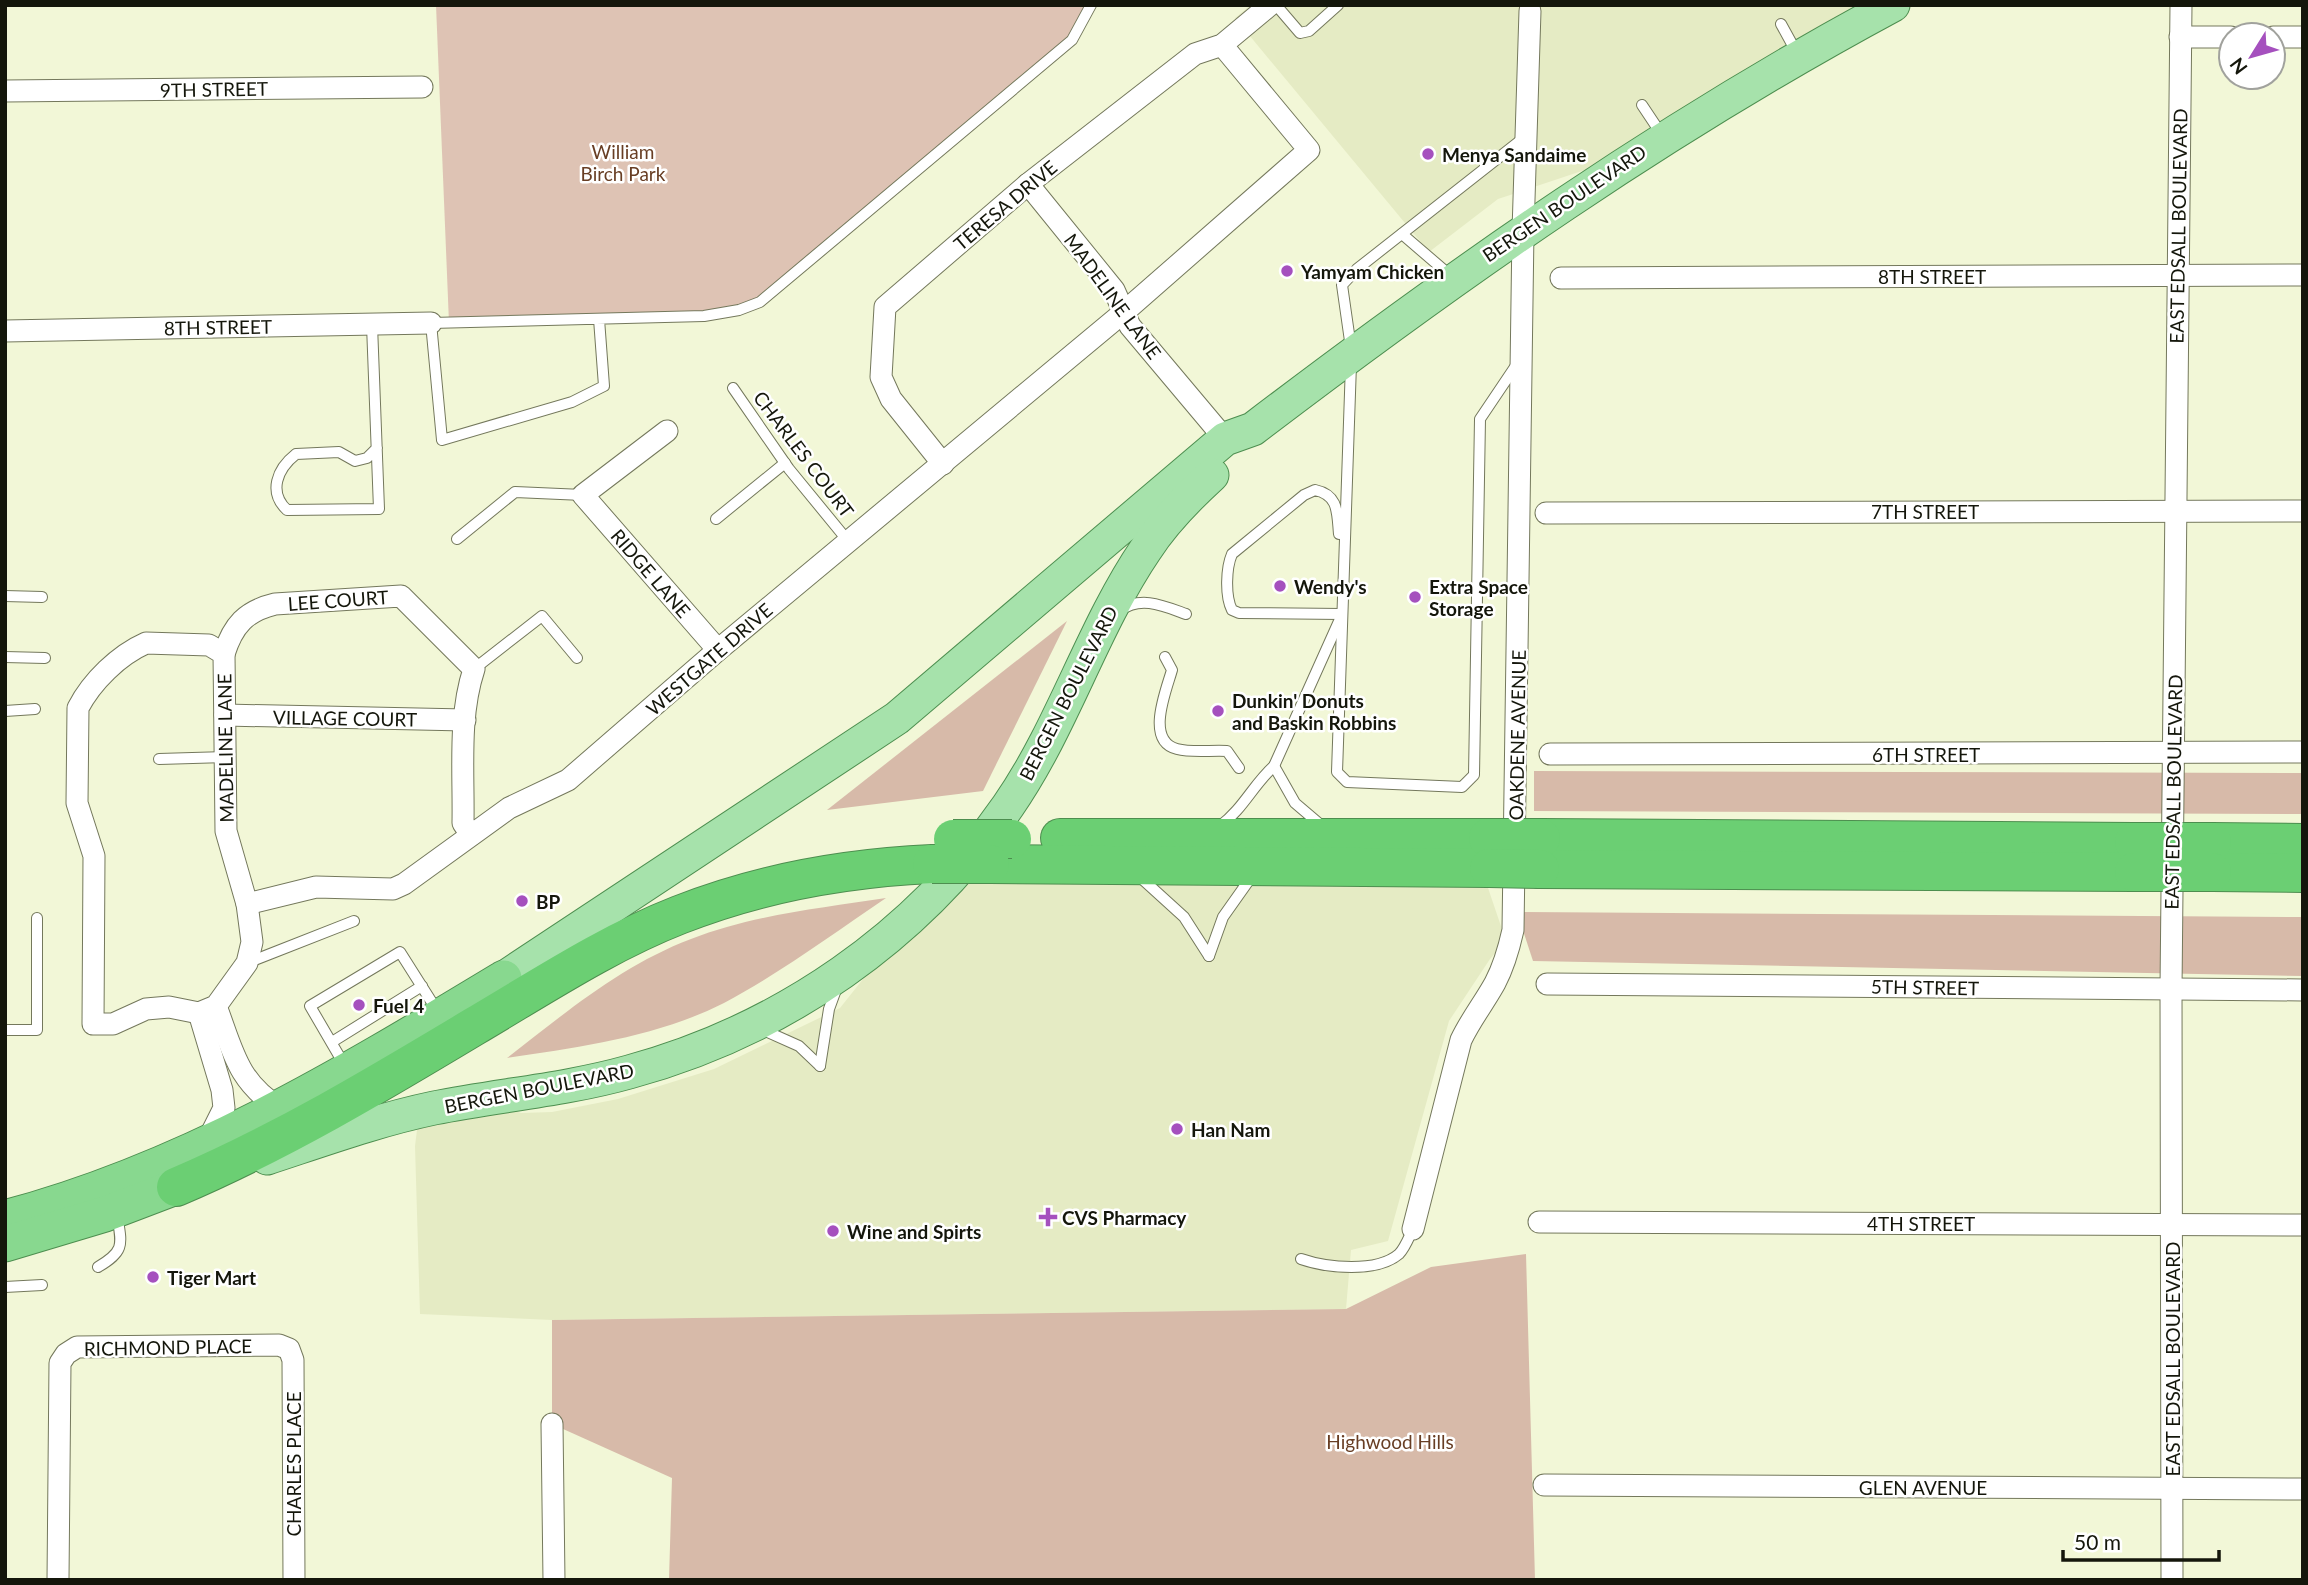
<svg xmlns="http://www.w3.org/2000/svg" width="2308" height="1585" viewBox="0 0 2308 1585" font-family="Lato,sans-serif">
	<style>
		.built { fill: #e5ebc4 }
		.green { fill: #dec3b4 }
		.forest { fill: #d7baa9 }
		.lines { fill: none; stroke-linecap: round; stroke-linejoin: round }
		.service-casing { stroke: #74785c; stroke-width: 12 }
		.minor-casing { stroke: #74785c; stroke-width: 23 }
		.primary-casing { stroke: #4d8e4f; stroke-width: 35 }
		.trunk-casing { stroke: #4d8e4f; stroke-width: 37 }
		.motorway-casing { stroke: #4d8e4f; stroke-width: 40 }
		.service { stroke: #fff; stroke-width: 10 }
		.minor { stroke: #fff; stroke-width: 21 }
		.primary { stroke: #a6e2ab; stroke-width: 33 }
		.trunk { stroke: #88d88f; stroke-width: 35 }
		.motorway { stroke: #6bcf73; stroke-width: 38 }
		.motorway-bridge-casing { stroke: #4d8e4f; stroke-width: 40; stroke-linecap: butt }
		.motorway-bridge { stroke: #6bcf73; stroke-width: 38 }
		.poi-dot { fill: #a550be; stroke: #fff; stroke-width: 2.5 }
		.labels { text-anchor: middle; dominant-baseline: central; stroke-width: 5; stroke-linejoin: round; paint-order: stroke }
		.street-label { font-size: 19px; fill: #14160b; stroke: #fff }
		.park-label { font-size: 19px; fill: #683e24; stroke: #fff }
		.poi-label { font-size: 19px; font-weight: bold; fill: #14160b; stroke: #fff; text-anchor: start }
	</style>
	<rect width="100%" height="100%" fill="#f2f7d7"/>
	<!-- built -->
	<g class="built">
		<path d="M 1251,5 L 1893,5 L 1642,151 L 1498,199 L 1429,252 L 1235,18 Z"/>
		<path d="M 966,882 L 1486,882 L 1506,941 L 1490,959 L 1449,1021 L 1388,1241 L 1351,1250 L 1346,1309 L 552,1320 L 420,1314 L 415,1146 L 417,1130 L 434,1116 L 502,1106 L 521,1113 L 552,1112 L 618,1099 L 714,1069 L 840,1008 L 875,964 Z"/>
	</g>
	<!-- green -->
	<path class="green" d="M 436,5 L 1091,5 L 1072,40 L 791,278 L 739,310 L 449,323 Z"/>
	<!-- forest -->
	<g class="forest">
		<path d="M 1067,621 L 983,791 L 827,810 Z"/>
		<path d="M 1534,771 L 2303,773 L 2303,814 L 1534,811 Z"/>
		<path d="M 886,898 C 833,934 780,973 724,1003 C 657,1037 580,1047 507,1058 C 565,1013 622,965 691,939 C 752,915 821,908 886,898 Z"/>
		<path d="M 1517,912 L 2303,917 L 2303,976 L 1533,961 Z"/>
		<path d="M 1526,1254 L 1535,1580 L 669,1580 L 672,1478 L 552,1424 L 552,1320 L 1346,1309 L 1431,1267 Z"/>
	</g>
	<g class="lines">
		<defs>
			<g id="service">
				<path d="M 1276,5 L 1300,33 L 1309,31 L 1338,5"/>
				<path d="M 1781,24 L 1798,55"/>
				<path d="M 1642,105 L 1662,135"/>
				<path d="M 1402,234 L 1452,277"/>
				<path d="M 599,319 L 604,386 L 572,402 L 442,440 L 431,323 L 704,316 L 739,310 L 760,302 L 1072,40 L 1091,5"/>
				<path d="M 372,325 L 379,509 L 287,510 C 268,492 277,469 296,454 L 339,452 L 355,461 L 367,458 L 377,448"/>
				<path d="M 1351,348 L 1342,285 L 1357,269 L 1525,137"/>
				<path d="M 1351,364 L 1337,772 L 1347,782 L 1462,787 L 1474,775 L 1480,419 L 1517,364"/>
				<path d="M 733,388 L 789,469 L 848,541"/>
				<path d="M 716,519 L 785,463"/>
				<path d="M 1339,534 C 1337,513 1339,495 1315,490 L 1304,495 L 1232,554 C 1226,568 1225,596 1232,610 L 1239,613 L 1342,614"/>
				<path d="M 457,539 L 515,492 L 583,495"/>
				<path d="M 5,596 L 42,597"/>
				<path d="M 1120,611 C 1140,595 1164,606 1186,614"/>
				<path d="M 5,657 L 45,658"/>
				<path d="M 1165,657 L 1172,670 C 1166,691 1145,741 1177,749 C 1192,753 1211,750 1227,751 L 1239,768"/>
				<path d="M 474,669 L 542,616 L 577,658"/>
				<path d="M 5,711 L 35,709"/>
				<path d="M 159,759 L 226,757"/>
				<path d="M 1274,766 L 1295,803 L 1322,826"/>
				<path d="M 1220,826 C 1243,809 1253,785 1274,766 L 1340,619"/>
				<path d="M 1140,877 L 1184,917 L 1209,956"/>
				<path d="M 1209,956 L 1223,917 L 1252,876"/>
				<path d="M 247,963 L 354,921"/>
				<path d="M 761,1029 L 799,1046 L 820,1066"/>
				<path d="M 5,1030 L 37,1030 L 37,918"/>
				<path d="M 332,1042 L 422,986"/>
				<path d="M 345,1066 L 310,1006 L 400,952 L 438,1012"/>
				<path d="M 820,1066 L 829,1009 L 837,987"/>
				<path d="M 1301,1259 C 1327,1268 1377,1273 1399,1254 C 1405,1248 1409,1237 1413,1229"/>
				<path d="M 98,1267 C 125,1251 122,1245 117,1215"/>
				<path d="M 5,1287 L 42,1285"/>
			</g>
			<g id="minor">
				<path d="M 2180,37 L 2231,37"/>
				<path d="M 2273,37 L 2303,37"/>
				<path d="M 5,91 L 422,87"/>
				<path d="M 1028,184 L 1114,290 L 1130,326 L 1225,439"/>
				<path d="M 1561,278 L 2303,275"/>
				<path d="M 5,331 L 431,323"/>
				<path d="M 667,431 L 583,495 L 718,650"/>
				<path d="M 943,464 L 891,399 L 881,377 L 885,307 L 1028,184 L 1195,54 L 1222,45 L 1270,5"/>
				<path d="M 1546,513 L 2303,511"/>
				<path d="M 146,643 L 209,645 L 224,654 L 226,831 L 247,904 L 252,942 L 247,963 L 216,1006 L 199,1013 L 169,1007 L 146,1009 L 113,1024 L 93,1024 L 94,856 L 77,803 L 78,708 C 92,681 119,655 146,643 Z"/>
				<path d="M 224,654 C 233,625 246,611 275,604 L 401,596 L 474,669 C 458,717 464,773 463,823 L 471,835"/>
				<path d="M 225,715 L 465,720"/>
				<path d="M 1550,754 L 2303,752"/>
				<path d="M 247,904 L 316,887 L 393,889 L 404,884 L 509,808 L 568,780 L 718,650 L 1124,312 L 1309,150 L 1222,45"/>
				<path d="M 1547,984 L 2303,990"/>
				<path d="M 216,1006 C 233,1051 237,1082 281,1109"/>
				<path d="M 199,1013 L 222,1090 L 224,1108 L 208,1140"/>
				<path d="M 1539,1222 L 2303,1225"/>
				<path d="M 1413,1229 L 1461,1040 C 1471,1019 1484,1003 1495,983 C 1504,966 1509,948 1513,930 L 1523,231 L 1530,11"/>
				<path d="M 552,1424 L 554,1580"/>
				<path d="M 1544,1485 L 2303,1489"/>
				<path d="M 58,1580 L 60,1363 L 66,1354 L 77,1347 L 279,1345 L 289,1349 L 293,1360 L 294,1580"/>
				<path d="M 2172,1580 L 2171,989 L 2181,5"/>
			</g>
			<g id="primary">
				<path d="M 504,978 L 897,718 L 1225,439 L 1253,429 C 1459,272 1664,128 1893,5"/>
				<path d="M 267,1158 C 322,1140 377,1120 434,1108 C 499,1095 565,1090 629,1072 C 783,1030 917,937 1008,806 C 1064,725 1091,630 1146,549 C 1164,521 1188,497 1212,475"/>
			</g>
			<g id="trunk">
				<path d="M 5,1218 C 187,1170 345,1074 504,978"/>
				<path d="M 5,1244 L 105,1214 L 176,1187"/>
			</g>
			<g id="motorway">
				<path d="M 1060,838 L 1488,838"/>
				<path d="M 1541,838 L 2134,842"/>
				<path d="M 2212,842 L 2303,843"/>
				<path d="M 990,864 L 1489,868"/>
				<path d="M 1540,869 L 2134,872"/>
				<path d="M 2212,872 L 2303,873"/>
				<path d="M 176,1187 C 284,1141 383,1081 483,1021 C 547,983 610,942 679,915 C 760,883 844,868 932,864"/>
			</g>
		</defs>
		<!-- service casing -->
		<use href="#service" class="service-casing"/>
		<!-- minor casing -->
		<use href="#minor" class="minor-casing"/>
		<!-- primary casing -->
		<use href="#primary" class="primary-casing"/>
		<!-- trunk casing -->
		<use href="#trunk" class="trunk-casing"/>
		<!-- motorway casing -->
		<use href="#motorway" class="motorway-casing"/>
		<!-- service -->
		<use href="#service" class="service"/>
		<!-- minor -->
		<use href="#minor" class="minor"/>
		<!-- primary -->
		<use href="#primary" class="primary"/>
		<!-- trunk -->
		<use href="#trunk" class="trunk"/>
		<!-- motorway -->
		<use href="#motorway" class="motorway"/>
		<defs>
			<g id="motorway-bridge">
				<path d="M 1488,838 L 1541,838"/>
				<path d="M 953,839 L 1012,839"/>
				<path d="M 2134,842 L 2212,842"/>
				<path d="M 932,864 L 990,864"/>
				<path d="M 1489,868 L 1540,869"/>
				<path d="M 2134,872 L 2212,872"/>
			</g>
		</defs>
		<!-- motorway-bridge casing -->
		<use href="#motorway-bridge" class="motorway-bridge-casing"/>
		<!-- motorway-bridge -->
		<use href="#motorway-bridge" class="motorway-bridge"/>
	</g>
	<!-- markers -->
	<g class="poi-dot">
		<circle cx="1428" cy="154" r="7"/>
		<circle cx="1287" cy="271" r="7"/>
		<circle cx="1280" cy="586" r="7"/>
		<circle cx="1415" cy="597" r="7"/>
		<circle cx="1218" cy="711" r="7"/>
		<circle cx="522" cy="901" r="7"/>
		<circle cx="359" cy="1005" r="7"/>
		<circle cx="1177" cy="1129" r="7"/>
		<path d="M1044.5 1206.5h7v7h7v7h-7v7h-7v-7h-7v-7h7z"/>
		<circle cx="833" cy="1231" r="7"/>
		<circle cx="153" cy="1277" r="7"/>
	</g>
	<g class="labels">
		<!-- street labels -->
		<g class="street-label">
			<text transform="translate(214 89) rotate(-1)">9TH STREET</text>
			<text transform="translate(1564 203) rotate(-34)">BERGEN BOULEVARD</text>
			<text transform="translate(1005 205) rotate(-40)">TERESA DRIVE</text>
			<text transform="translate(2178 226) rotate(-89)">EAST EDSALL BOULEVARD</text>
			<text x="1932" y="276">8TH STREET</text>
			<text transform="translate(1113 296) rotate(54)">MADELINE LANE</text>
			<text transform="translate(218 327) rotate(-1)">8TH STREET</text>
			<text transform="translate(804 454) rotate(53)">CHARLES COURT</text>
			<text x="1925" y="511">7TH STREET</text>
			<text transform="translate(651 573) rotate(49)">RIDGE LANE</text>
			<text transform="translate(338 600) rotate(-4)">LEE COURT</text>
			<text transform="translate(709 659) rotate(-41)">WESTGATE DRIVE</text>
			<text transform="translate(1068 693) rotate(-63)">BERGEN BOULEVARD</text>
			<text transform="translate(345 718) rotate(1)">VILLAGE COURT</text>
			<text transform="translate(1517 735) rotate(-89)">OAKDENE AVENUE</text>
			<text transform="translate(225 748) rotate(-91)">MADELINE LANE</text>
			<text x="1926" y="754">6TH STREET</text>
			<text transform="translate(2173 792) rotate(-89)">EAST EDSALL BOULEVARD</text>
			<text transform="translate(1925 987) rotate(1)">5TH STREET</text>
			<text transform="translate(539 1088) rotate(-11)">BERGEN BOULEVARD</text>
			<text x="1921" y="1223">4TH STREET</text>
			<text transform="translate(168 1347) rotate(-1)">RICHMOND PLACE</text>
			<text transform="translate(2172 1359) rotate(-90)">EAST EDSALL BOULEVARD</text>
			<text transform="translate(293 1464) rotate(-90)">CHARLES PLACE</text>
			<text x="1923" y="1487">GLEN AVENUE</text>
		</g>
		<!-- park labels -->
		<g class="park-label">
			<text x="623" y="151">William<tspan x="623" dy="22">Birch Park</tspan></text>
			<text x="1390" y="1441">Highwood Hills</text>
		</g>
		<!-- poi labels -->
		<g class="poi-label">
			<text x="1442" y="154">Menya Sandaime</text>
			<text x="1301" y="271">Yamyam Chicken</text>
			<text x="1294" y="586">Wendy's</text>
			<text x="1429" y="586">Extra Space<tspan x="1429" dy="22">Storage</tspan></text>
			<text x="1232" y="700">Dunkin' Donuts<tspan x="1232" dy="22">and Baskin Robbins</tspan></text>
			<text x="536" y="901">BP</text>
			<text x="373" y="1005">Fuel 4</text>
			<text x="1191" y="1129">Han Nam</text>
			<text x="1062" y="1217">CVS Pharmacy</text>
			<text x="847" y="1231">Wine and Spirts</text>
			<text x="167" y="1277">Tiger Mart</text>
		</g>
	</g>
	<!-- border -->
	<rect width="2308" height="1585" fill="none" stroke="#14160b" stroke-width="14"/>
	<!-- north arrow -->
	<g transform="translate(2252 56) rotate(233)"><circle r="33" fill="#ffffff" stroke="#a1a29d" stroke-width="2"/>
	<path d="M0-5L12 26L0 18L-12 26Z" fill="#a550be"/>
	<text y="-10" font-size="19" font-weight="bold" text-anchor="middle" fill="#14160b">N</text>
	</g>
	<!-- scale -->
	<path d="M2063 1550v10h156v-10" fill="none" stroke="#14160b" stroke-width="3.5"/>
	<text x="2074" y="1550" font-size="21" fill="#14160b" stroke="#ffffff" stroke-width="5" paint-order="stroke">50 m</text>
</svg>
